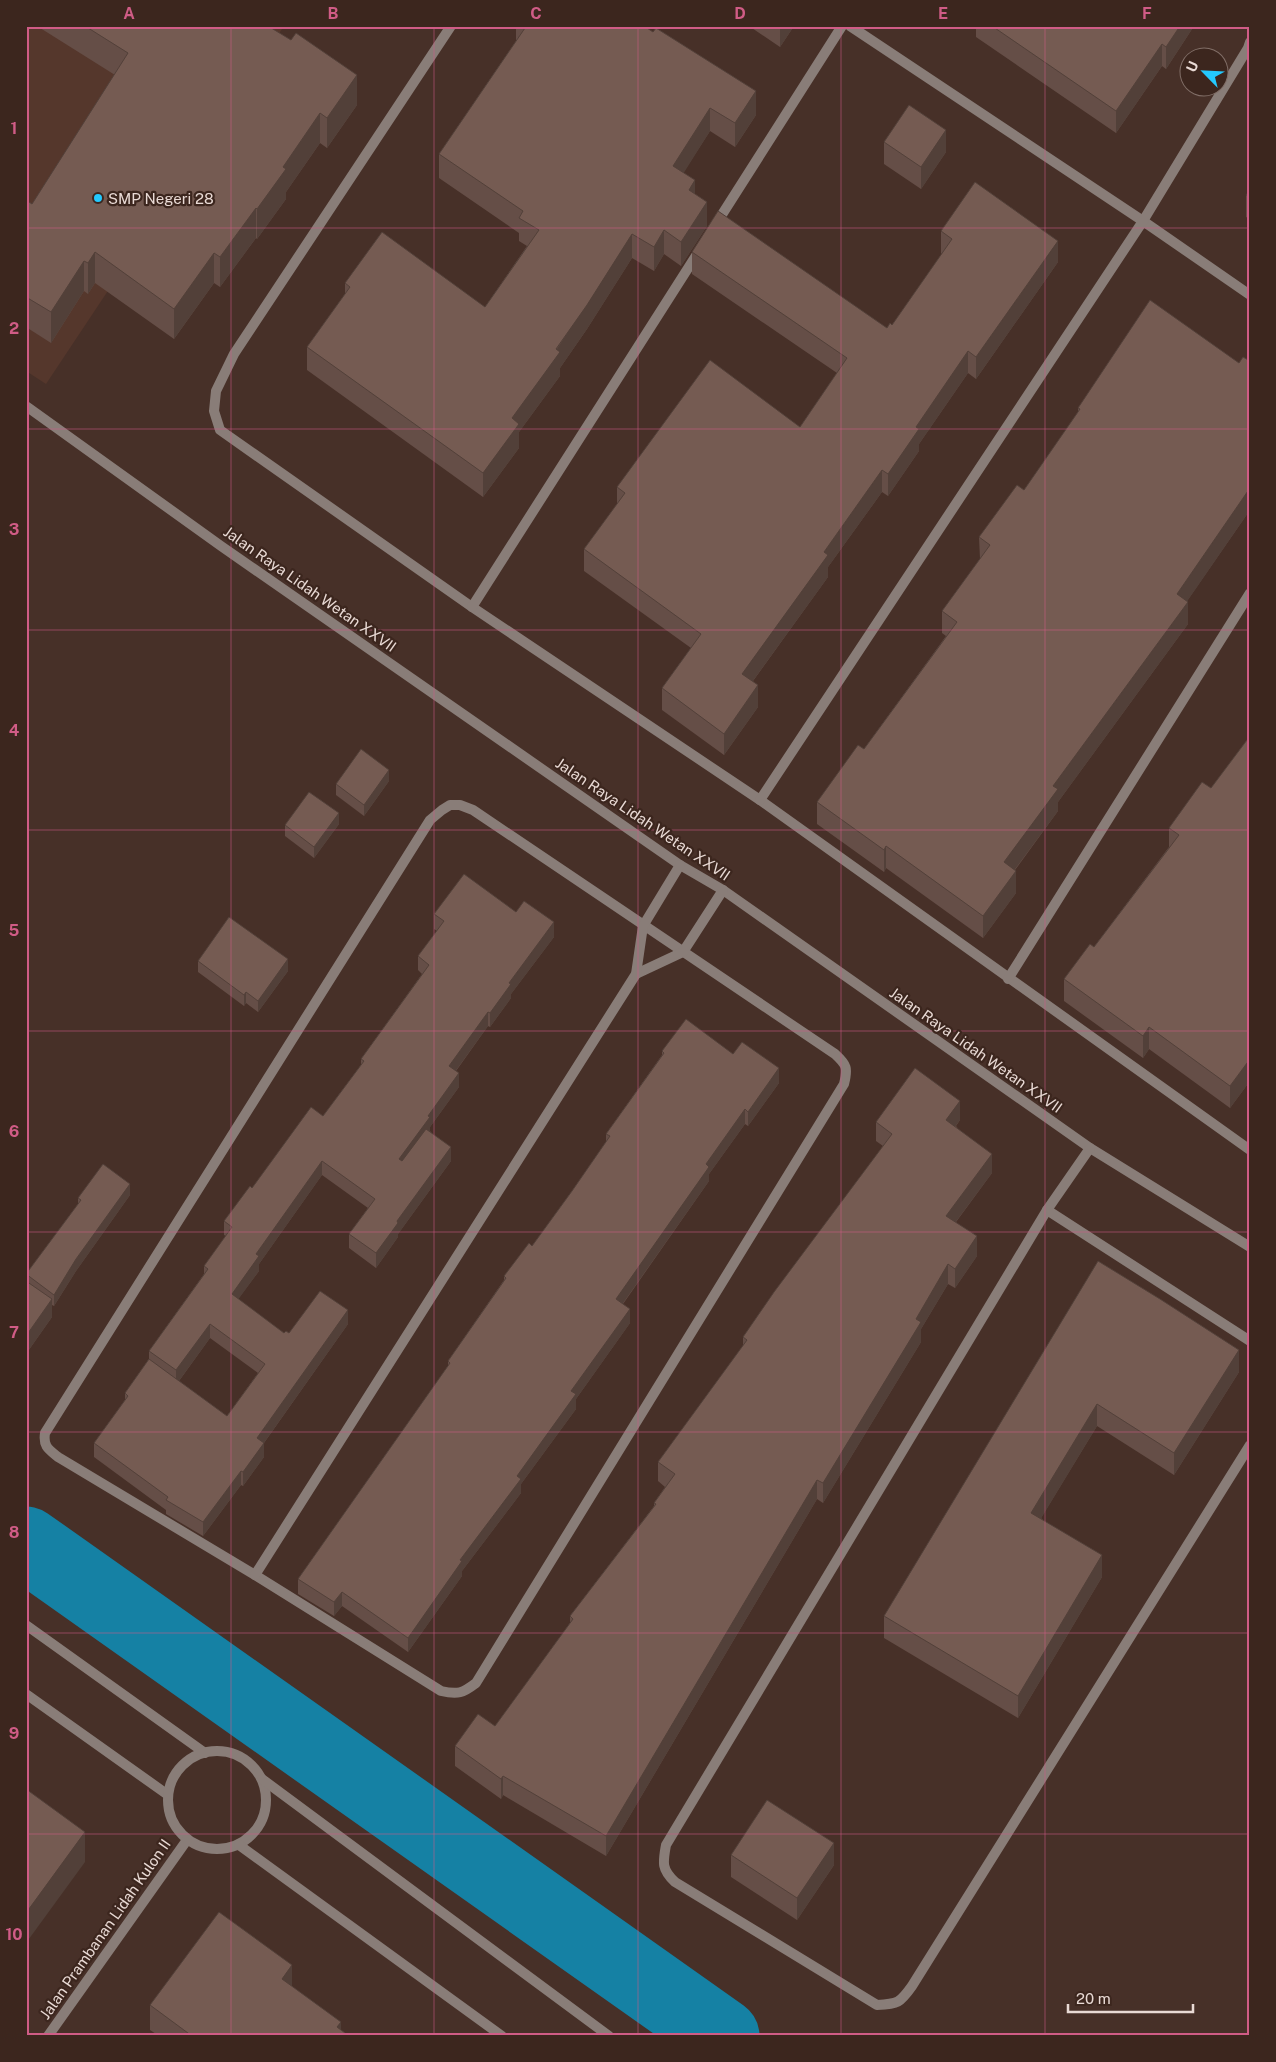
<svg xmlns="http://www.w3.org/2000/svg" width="1276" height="2062" viewBox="0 0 1276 2062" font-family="'Public Sans',sans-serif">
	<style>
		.built { fill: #55372c }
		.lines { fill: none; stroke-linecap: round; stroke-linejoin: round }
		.river { stroke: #1581a4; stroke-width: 75 }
		.minor { stroke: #897d78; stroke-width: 10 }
		.wall { fill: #654e47; fill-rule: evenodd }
		.shaded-wall { fill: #524039 }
		.building { fill: #755b52; stroke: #524039 }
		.grid { fill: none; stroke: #d05c86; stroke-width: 1; stroke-opacity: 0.55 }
		.poi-dot { fill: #24c9fe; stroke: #3c261e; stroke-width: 2 }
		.labels { text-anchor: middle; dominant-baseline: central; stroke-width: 4.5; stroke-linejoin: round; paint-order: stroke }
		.poi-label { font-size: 15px; fill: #e9dad5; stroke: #3c261e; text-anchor: start }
		.street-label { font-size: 15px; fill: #e9dad5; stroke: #3c261e }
		.neatline { fill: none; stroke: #d05c86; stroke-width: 2 }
		.grid-label { font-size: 16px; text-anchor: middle; font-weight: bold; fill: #d05c86 }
	</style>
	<rect width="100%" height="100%" fill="#473028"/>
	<!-- built -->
	<path class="built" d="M 26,26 L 284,26 L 46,384 L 26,371 Z"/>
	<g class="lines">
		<!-- river -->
		<path class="river" d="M 26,1544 L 722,2036"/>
		<!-- minor -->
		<g class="minor">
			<path d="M 451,26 L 234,354 L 216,391 L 214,411 L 220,430 L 472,607 L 760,800 L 1250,1150"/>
			<path d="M 850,26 L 1143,221 L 1250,295"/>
			<path d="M 716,224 L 842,26"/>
			<path d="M 26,406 L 221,546 L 680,865 L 723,890 L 1090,1148 L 1250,1247"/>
			<path d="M 472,607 L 699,251"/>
			<path d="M 760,800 L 1143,221 L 1248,48 L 1250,42"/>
			<path d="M 450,805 L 460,805 L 473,810 L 835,1054 C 847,1065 848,1068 844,1084 L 476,1683 C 463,1693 458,1695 441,1691 L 255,1575 L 58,1457 C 48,1449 43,1446 45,1433 L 430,820 L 442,810 Z"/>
			<path d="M 636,974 L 683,952 L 723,890"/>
			<path d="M 1008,979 L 1250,593"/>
			<path d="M 1090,1148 L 1047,1210 L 666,1845 C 663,1862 661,1869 675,1882 L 877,2005 C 898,2004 900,2003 912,1986 L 1250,1445"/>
			<path d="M 1047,1210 L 1250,1341"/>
			<path d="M 255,1575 L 636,974 L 643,926 L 680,865"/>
			<path d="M 26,1625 L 205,1753"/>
			<path d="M 26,1694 L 168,1795"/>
			<circle cx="217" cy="1800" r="49"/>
			<path d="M 262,1779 L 609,2036"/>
			<path d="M 239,1845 L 502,2036"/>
			<path d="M 48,2036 L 187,1840"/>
		</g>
	</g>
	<!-- wall -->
	<g class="wall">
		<path d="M 37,26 L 268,26 L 357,105 L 327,148 L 320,143 L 286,192 L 286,199 L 257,239 L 256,238 L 220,287 L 214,283 L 174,339 L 95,283 L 88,294 L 84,291 L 51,343 L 26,327 L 26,200 L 32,204 L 115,75 Z"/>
		<path d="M 516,26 L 644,26 L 756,115 L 735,147 L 710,131 L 683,173 L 695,194 L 707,226 L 681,266 L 664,254 L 654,271 L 632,258 L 587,329 L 560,368 L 560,376 L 519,432 L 519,448 L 483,497 L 307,370 L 307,347 L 345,294 L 345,283 L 485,307 L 527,246 L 519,241 L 519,233 L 439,178 L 439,154 L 516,41 Z"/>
		<path d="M 749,26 L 794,26 L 780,47 Z"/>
		<path d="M 976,26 L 1194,26 L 1166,69 L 1162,66 L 1116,133 L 976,37 Z"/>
		<path d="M 884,142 L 946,152 L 921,189 L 884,164 Z"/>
		<path d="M 1250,190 L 1250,219 L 1246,217 L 1246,195 Z"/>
		<path d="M 941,231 L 1058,262 L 976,379 L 968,373 L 919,444 L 919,451 L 888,496 L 882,492 L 828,567 L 828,577 L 753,681 L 758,707 L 724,755 L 662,710 L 662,688 L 691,648 L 584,571 L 584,549 L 617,505 L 617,487 L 800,427 L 837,373 L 692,274 L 692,252 L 887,328 L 892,325 L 942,254 L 941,253 Z"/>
		<path d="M 1250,361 L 1250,510 L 1187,601 L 1188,624 L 1058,802 L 1058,811 L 1015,870 L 1016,893 L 983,938 L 886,868 L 884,872 L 817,824 L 817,802 L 864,749 L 946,636 L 942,633 L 942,611 L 980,559 L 979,537 L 1024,490 L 1078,413 L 1078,408 L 1239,363 Z"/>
		<path d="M 1250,736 L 1250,1081 L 1230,1108 L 1149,1049 L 1143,1058 L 1064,1001 L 1064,979 L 1094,947 L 1169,847 L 1169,828 L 1211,788 Z"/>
		<path d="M 389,781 L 364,816 L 336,795 L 336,784 Z"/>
		<path d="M 339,824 L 314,858 L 285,836 L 285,825 Z"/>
		<path d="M 516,912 L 554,937 L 511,994 L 511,998 L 490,1027 L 488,1026 L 456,1071 L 459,1087 L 430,1127 L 430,1131 L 451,1161 L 398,1234 L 398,1237 L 376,1268 L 349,1248 L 349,1234 L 368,1208 L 322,1175 L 259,1264 L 259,1271 L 238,1299 L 284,1333 L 289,1333 L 348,1324 L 264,1443 L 264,1457 L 243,1486 L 241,1485 L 203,1536 L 166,1514 L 166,1510 L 94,1457 L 94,1443 L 125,1400 L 125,1393 L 149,1359 L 149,1351 L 204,1274 L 204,1266 L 226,1236 L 224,1235 L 224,1221 L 252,1188 L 323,1116 L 361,1065 L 361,1059 L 422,974 L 418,970 L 418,956 L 437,931 L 434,929 L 434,914 ZM 210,1338 L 258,1373 L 227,1416 L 179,1381 Z"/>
		<path d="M 198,961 L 288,971 L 258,1012 L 246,1003 L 244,1006 L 198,972 Z"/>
		<path d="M 662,1051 L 733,1054 L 779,1083 L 748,1126 L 745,1124 L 709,1174 L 709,1181 L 623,1304 L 630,1323 L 576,1399 L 576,1409 L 521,1484 L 521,1493 L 462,1571 L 462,1576 L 408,1652 L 342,1606 L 334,1616 L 298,1594 L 298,1579 L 448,1366 L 448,1361 L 504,1280 L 504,1276 L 532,1246 L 572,1191 L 606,1142 L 606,1134 L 662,1055 Z"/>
		<path d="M 960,1120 L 956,1126 L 992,1173 L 956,1222 L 977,1256 L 955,1288 L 948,1284 L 921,1329 L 921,1342 L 823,1503 L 817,1499 L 606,1856 L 503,1795 L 501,1799 L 455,1766 L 455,1746 L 495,1726 L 570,1623 L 570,1616 L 654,1506 L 654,1503 L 665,1487 L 658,1481 L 658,1462 L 743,1346 L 743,1337 L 883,1146 L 876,1141 L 876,1122 Z"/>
		<path d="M 130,1195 L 76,1271 L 54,1306 L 52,1305 L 52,1317 L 26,1354 L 26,1274 L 78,1204 L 78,1198 Z"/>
		<path d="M 1160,1299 L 1239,1372 L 1174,1475 L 1097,1426 L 1041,1518 L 1102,1577 L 1018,1718 L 884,1638 L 884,1616 Z"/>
		<path d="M 731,1855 L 834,1865 L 797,1920 L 731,1877 Z"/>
		<path d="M 292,1986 L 341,2030 L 349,2036 L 159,2036 L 150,2030 L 150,2005 Z"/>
	</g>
	<!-- shaded-wall -->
	<g class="shaded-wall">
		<path d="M 780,26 L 794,26 L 780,47 Z"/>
		<path d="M 1180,26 L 1194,26 L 1166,69 L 1166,47 Z"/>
		<path d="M 1162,44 L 1162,66 L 1116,133 L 1116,111 Z"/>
		<path d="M 357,75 L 357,105 L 327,148 L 327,118 Z"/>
		<path d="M 756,91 L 756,115 L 735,147 L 735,123 Z"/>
		<path d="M 710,108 L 710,131 L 673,190 L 673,166 Z"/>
		<path d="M 320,113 L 320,143 L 286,192 L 286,199 L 257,239 L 257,209 L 283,167 Z"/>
		<path d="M 946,130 L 946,152 L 921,189 L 921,167 Z"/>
		<path d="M 695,180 L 695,204 L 689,190 Z"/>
		<path d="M 707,202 L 707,226 L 681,266 L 681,242 Z"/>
		<path d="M 256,208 L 256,238 L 220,287 L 220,257 Z"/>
		<path d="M 664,230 L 664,254 L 654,271 L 654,247 Z"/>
		<path d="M 632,234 L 632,258 L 587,329 L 560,368 L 560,376 L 519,432 L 519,448 L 483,497 L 483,473 L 512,418 Z"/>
		<path d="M 1058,241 L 1058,262 L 976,379 L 976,357 Z"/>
		<path d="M 95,252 L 95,283 L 88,294 L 88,263 Z"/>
		<path d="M 214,253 L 214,283 L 174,339 L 174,309 Z"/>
		<path d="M 84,261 L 84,291 L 51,343 L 51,312 Z"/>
		<path d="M 968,351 L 968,373 L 919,444 L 919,451 L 888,496 L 888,474 L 916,427 Z"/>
		<path d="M 882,470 L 882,492 L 828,567 L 828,577 L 742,696 L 742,674 L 824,552 Z"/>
		<path d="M 1250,488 L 1250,510 L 1177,616 L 1177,594 Z"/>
		<path d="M 1188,602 L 1188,624 L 1058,802 L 1058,811 L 1004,884 L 1004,862 L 1053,786 Z"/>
		<path d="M 758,685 L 758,707 L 724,755 L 724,734 Z"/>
		<path d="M 389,770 L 389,781 L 364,816 L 364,805 Z"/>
		<path d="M 339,813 L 339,824 L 314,858 L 314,847 Z"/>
		<path d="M 886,846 L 886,868 L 884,872 L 884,850 Z"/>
		<path d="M 1016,871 L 1016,893 L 983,938 L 983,916 Z"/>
		<path d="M 554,922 L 554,937 L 511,994 L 511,998 L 490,1027 L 490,1013 L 509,983 Z"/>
		<path d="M 288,959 L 288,971 L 258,1012 L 258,1001 Z"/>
		<path d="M 246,992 L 246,1003 L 244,1006 L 244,995 Z"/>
		<path d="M 488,1012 L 488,1026 L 449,1080 L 449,1066 Z"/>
		<path d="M 1149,1027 L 1149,1049 L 1143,1058 L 1143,1036 Z"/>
		<path d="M 1250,1059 L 1250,1081 L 1230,1108 L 1230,1086 Z"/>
		<path d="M 779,1068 L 779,1083 L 748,1126 L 748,1112 Z"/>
		<path d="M 459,1073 L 459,1087 L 430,1127 L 430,1131 L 399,1173 L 399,1159 L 428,1116 Z"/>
		<path d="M 960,1101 L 960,1120 L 946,1139 L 946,1120 Z"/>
		<path d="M 745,1109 L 745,1124 L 709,1174 L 709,1181 L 616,1313 L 616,1299 L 706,1164 Z"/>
		<path d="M 451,1147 L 451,1161 L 398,1234 L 398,1237 L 376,1268 L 376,1253 L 397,1221 Z"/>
		<path d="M 992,1154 L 992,1173 L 946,1235 L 946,1216 Z"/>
		<path d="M 322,1161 L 322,1175 L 259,1264 L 259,1271 L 232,1308 L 232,1294 L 256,1254 Z"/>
		<path d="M 130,1184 L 130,1195 L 76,1271 L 54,1306 L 54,1295 L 76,1259 Z"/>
		<path d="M 977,1236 L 977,1256 L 955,1288 L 955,1269 Z"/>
		<path d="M 948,1264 L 948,1284 L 921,1329 L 921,1342 L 823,1503 L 823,1483 L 916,1319 Z"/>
		<path d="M 52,1299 L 52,1317 L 26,1354 L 26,1336 Z"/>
		<path d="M 630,1309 L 630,1323 L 576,1399 L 576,1409 L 521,1484 L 521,1493 L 462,1571 L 462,1576 L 408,1652 L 408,1638 L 517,1476 L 571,1391 Z"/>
		<path d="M 348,1310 L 348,1324 L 261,1447 L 264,1443 L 264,1457 L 243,1486 L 243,1472 L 257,1438 Z"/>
		<path d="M 210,1324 L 210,1338 L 176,1385 L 176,1370 Z"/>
		<path d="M 1239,1350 L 1239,1372 L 1174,1475 L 1174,1453 Z"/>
		<path d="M 1097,1404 L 1097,1426 L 1031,1535 L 1031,1513 Z"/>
		<path d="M 241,1471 L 241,1485 L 203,1536 L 203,1522 Z"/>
		<path d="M 817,1480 L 817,1499 L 606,1856 L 606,1836 Z"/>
		<path d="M 1102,1555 L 1102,1577 L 1018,1718 L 1018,1696 Z"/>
		<path d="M 342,1592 L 342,1606 L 334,1616 L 334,1602 Z"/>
		<path d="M 503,1776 L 503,1795 L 501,1799 L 501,1779 Z"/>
		<path d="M 85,1832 L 85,1862 L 26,1943 L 26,1913 Z"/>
		<path d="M 834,1843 L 834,1865 L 797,1920 L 797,1898 Z"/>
		<path d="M 292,1965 L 292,1989 L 282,1979 Z"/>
		<path d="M 341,2022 L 341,2036 L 337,2027 Z"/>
	</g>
	<!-- building -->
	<g class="building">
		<path d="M 85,26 L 268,26 L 291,40 L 296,33 L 357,75 L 327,118 L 320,113 L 283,167 L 286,169 L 257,209 L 256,208 L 220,257 L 214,253 L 174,309 L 95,252 L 88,263 L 84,261 L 51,312 L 26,297 L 26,200 L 32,204 L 128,53 Z"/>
		<path d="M 522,26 L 644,26 L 653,32 L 656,28 L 756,91 L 735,123 L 710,108 L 673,166 L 695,180 L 689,190 L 707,202 L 681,242 L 664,230 L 654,247 L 632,234 L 587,305 L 556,349 L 560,352 L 512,418 L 519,424 L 483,473 L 307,347 L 350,287 L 345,283 L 382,232 L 485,307 L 539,230 L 519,218 L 523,211 L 439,154 L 525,28 Z"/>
		<path d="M 992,26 L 1180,26 L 1166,47 L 1162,44 L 1116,111 Z"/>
		<path d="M 909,105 L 946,130 L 921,167 L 884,142 Z"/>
		<path d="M 975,182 L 1058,241 L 976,357 L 968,351 L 916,427 L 919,429 L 888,474 L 882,470 L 824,552 L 828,555 L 742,674 L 758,685 L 724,734 L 662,688 L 701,634 L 584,549 L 625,493 L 617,487 L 710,360 L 800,427 L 847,358 L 692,252 L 718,211 L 887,328 L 890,323 L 892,325 L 952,239 L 941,231 Z"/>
		<path d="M 1250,190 L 1250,197 L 1246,195 Z"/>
		<path d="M 1150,300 L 1239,363 L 1243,357 L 1250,361 L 1250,488 L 1177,594 L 1188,602 L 1053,786 L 1058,789 L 1004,862 L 1016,871 L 983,916 L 886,846 L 884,850 L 817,802 L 858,745 L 864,749 L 957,622 L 942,611 L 990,545 L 979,537 L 1017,485 L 1024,490 L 1080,409 L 1078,408 Z"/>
		<path d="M 1250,736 L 1250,1059 L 1230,1086 L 1149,1027 L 1143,1036 L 1064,979 L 1090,944 L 1094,947 L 1179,835 L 1169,828 L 1202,782 L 1211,788 Z"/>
		<path d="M 361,749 L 389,770 L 364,805 L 336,784 Z"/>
		<path d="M 309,792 L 339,813 L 314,847 L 285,825 Z"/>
		<path d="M 464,874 L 516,912 L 524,901 L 554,922 L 509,983 L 511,984 L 490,1013 L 488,1012 L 449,1066 L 459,1073 L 428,1116 L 430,1117 L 399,1159 L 402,1161 L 426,1129 L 451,1147 L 397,1221 L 398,1223 L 376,1253 L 349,1234 L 375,1199 L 322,1161 L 256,1254 L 259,1256 L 232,1294 L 284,1333 L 286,1331 L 289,1333 L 320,1291 L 348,1310 L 257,1438 L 264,1443 L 243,1472 L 241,1471 L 203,1522 L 166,1500 L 168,1497 L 94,1443 L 128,1396 L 125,1393 L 149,1359 L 227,1416 L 265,1364 L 210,1324 L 176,1370 L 149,1351 L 208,1269 L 204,1266 L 232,1227 L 224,1221 L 250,1186 L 252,1188 L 311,1107 L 323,1116 L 364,1061 L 361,1059 L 429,965 L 418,956 L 444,921 L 434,914 Z"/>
		<path d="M 229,917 L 288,959 L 258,1001 L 246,992 L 244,995 L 198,961 Z"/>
		<path d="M 686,1019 L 733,1054 L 742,1042 L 779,1068 L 748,1112 L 745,1109 L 706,1164 L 709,1167 L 616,1299 L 630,1309 L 571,1391 L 576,1394 L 517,1476 L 521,1479 L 460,1560 L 462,1561 L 408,1638 L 342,1592 L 334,1602 L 298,1579 L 450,1363 L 448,1361 L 506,1278 L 504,1276 L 529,1243 L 532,1246 L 572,1191 L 610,1136 L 606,1134 L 664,1053 L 662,1051 Z"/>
		<path d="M 915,1068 L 960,1101 L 946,1120 L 992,1154 L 946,1216 L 977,1236 L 955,1269 L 948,1264 L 916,1319 L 921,1322 L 823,1483 L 817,1480 L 606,1836 L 503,1776 L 501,1779 L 455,1746 L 478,1714 L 495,1726 L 573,1619 L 570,1616 L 656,1504 L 654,1503 L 675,1474 L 658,1462 L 747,1340 L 743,1337 L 774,1292 L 892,1134 L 876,1122 Z"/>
		<path d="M 103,1164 L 130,1184 L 76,1259 L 54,1295 L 26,1274 L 81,1200 L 78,1198 Z"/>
		<path d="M 1098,1261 L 1160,1299 L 1239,1350 L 1174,1453 L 1097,1404 L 1031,1513 L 1102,1555 L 1018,1696 L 884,1616 Z"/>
		<path d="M 26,1281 L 52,1299 L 26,1336 Z"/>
		<path d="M 26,1789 L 85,1832 L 26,1913 Z"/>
		<path d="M 767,1800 L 834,1843 L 797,1898 L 731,1855 Z"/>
		<path d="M 219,1912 L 292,1965 L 282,1979 L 341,2022 L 337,2027 L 349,2036 L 192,2036 L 150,2005 Z"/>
	</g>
	<!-- grid -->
	<path class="grid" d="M 231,26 L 231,2036M 434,26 L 434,2036M 638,26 L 638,2036M 841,26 L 841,2036M 1045,26 L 1045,2036M 26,228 L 1250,228M 26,429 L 1250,429M 26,630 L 1250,630M 26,830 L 1250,830M 26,1031 L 1250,1031M 26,1232 L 1250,1232M 26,1432 L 1250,1432M 26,1633 L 1250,1633M 26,1834 L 1250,1834"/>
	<!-- markers -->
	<circle class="poi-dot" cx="98" cy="198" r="5"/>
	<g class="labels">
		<!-- poi labels -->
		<g class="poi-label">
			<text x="108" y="198">SMP Negeri 28</text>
		</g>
		<!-- street labels -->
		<g class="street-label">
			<text transform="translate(310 589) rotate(35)">Jalan Raya Lidah Wetan XXVII</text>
			<text transform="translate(643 819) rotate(34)">Jalan Raya Lidah Wetan XXVII</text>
			<text transform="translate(976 1050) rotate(35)">Jalan Raya Lidah Wetan XXVII</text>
			<text transform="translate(105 1929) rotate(-55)">Jalan Prambanan Lidah Kulon II</text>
		</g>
	</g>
	<!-- border -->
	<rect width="1276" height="2062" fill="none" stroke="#3c261e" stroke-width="55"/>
	<!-- north arrow -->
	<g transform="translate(1204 72) rotate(294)"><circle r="24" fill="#3c261e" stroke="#816e67"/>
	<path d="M0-4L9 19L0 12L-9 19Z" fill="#24c9fe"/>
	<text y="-8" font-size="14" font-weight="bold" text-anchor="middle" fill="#e9dad5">U</text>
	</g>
	<!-- scale -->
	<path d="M1068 2004v8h125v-8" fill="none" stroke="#e9dad5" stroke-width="2.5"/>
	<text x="1076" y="2004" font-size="15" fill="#e9dad5" stroke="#3c261e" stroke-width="4" paint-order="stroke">20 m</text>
	<rect x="28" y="28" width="1220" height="2006" class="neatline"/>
	<g class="grid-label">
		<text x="129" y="19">A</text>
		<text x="333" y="19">B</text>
		<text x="536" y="19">C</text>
		<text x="740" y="19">D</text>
		<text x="943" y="19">E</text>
		<text x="1147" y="19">F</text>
		<text x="14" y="134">1</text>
		<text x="14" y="334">2</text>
		<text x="14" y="535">3</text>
		<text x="14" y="736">4</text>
		<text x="14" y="936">5</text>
		<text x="14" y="1137">6</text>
		<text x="14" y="1338">7</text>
		<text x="14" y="1538">8</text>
		<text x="14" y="1739">9</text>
		<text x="14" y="1940">10</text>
	</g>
</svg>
